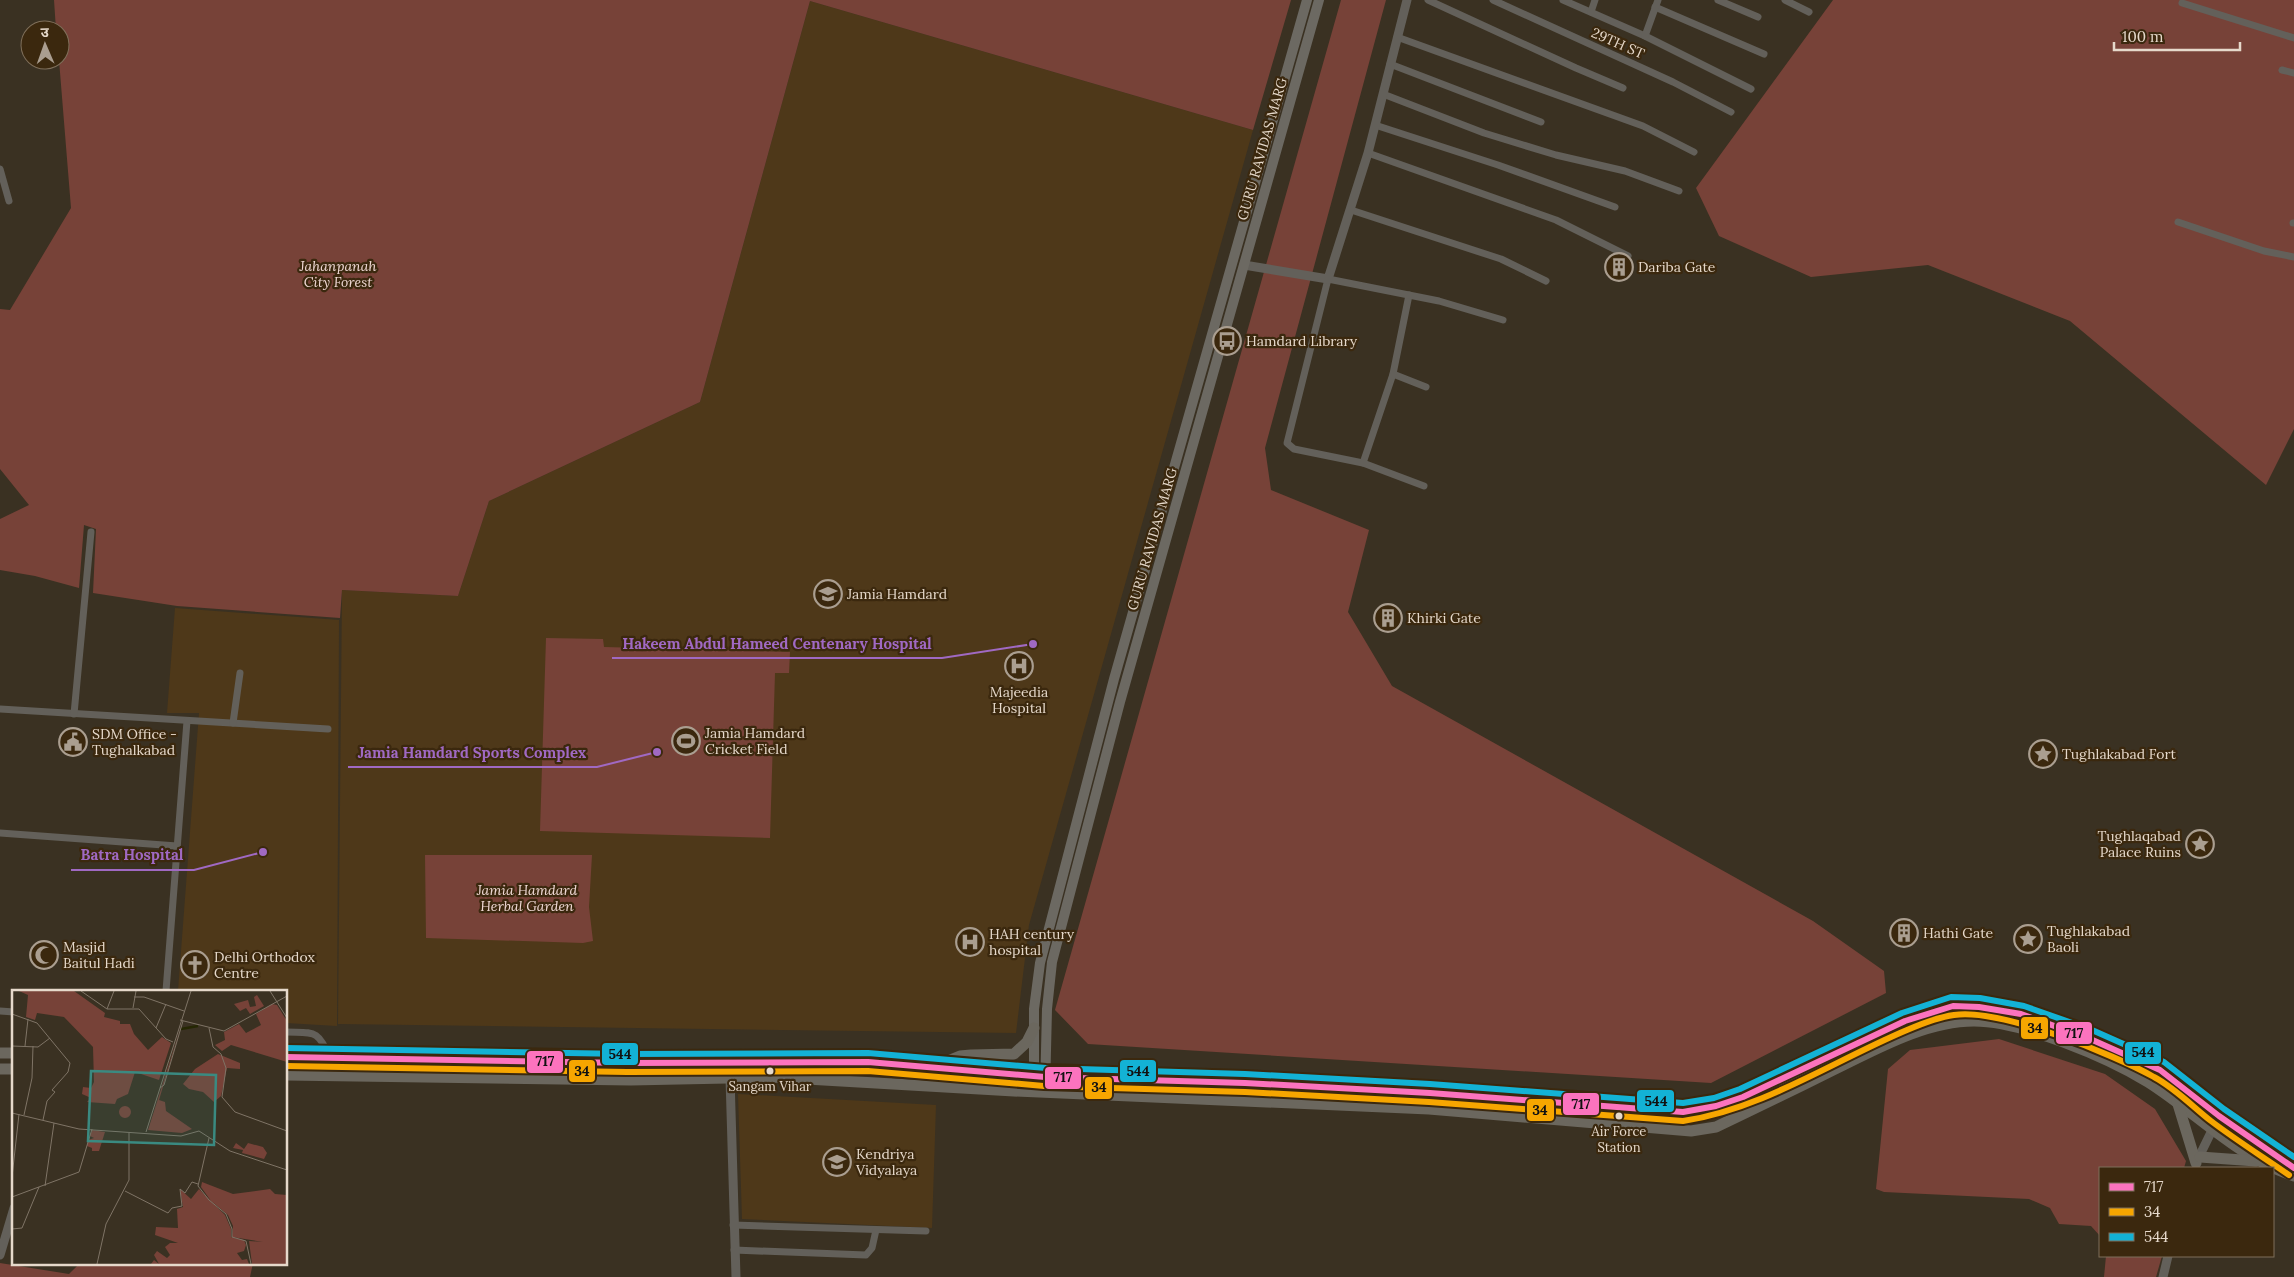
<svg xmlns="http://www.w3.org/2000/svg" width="2294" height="1277" viewBox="0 0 2294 1277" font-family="Lora,'Noto Sans Devanagari',serif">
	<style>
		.built { fill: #4e3819 }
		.green { fill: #774238 }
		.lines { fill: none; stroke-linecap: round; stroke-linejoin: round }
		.minor { stroke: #63605a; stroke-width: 7 }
		.tertiary { stroke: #63605a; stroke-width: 9 }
		.secondary { stroke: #6c6962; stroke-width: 10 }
		.primary { stroke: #6b675e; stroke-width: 11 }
		.bus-1-casing { stroke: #3b280e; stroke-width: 10 }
		.bus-2-casing { stroke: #3b280e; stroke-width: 10 }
		.bus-3-casing { stroke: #3b280e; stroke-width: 10 }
		.bus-1 { stroke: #fc73be; stroke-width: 6 }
		.bus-2 { stroke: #f7a600; stroke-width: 6 }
		.bus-3 { stroke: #13b2d5; stroke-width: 6 }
		.bus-dot { fill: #e6d9cb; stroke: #3b280e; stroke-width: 2 }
		.labels { text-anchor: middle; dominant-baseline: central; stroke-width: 4.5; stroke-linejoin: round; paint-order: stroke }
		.bus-label { font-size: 13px; fill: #e6d9cb; stroke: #3b280e }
		.street-label { font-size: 14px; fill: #e6d9cb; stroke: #3b280e }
		.park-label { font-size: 14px; font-style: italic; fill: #efd8d4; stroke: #3b280e }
		.poi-label { font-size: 14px; fill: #e6d9cb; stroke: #3b280e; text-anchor: start }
		.inset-river { fill: none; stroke: #252703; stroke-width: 2.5 }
		.inset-road { fill: none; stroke: #7f7466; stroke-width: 1 }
		.view { fill: #3a8a81; fill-opacity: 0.15; stroke: #3a8a81; stroke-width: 2.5 }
		.inset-edge { fill: none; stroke: #e6d9cb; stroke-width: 2.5 }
		.leader { fill: none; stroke: #a069c3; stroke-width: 2 }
		.callout-dot { fill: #a069c3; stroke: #3b280e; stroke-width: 2 }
		.callout-label { font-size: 15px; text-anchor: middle; font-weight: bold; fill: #a069c3; stroke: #3b280e; stroke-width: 4.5; stroke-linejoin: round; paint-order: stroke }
		.line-badge { stroke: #3b280e; stroke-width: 2 }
		.pale-badge-label { font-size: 14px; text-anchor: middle; font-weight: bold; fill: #111 }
	</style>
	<rect width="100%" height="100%" fill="#3a3122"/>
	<!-- built -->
	<g class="built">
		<path d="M 810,1 L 1253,130 L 1029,925 L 1016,1033 L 338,1024 L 342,590 L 458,596 L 489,501 L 700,402 Z"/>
		<path d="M 175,608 L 339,620 L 337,1026 L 286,1023 L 286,991 L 178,991 L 199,713 L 167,713 Z"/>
		<path d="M 738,1094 L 936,1105 L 932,1228 L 742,1219 Z"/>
	</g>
	<!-- green -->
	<g class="green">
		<path d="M 54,0 L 1291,0 L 1253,130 L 810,1 L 700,402 L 489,501 L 458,596 L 342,590 L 340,618 L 177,606 L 93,593 L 96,529 L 84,525 L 79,588 L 35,576 L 0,570 L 0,519 L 29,505 L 0,469 L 0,309 L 10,310 L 71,208 L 59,60 L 60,30 L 56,30 Z"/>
		<path d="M 1341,0 L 1386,0 L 1265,448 L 1271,490 L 1369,530 L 1348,612 L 1392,686 L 1813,921 L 1884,971 L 1886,993 L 1711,1083 L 1088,1044 L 1055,1010 Z"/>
		<path d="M 1833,0 L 2294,0 L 2294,429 L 2266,485 L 2070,321 L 1928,265 L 1811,277 L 1719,236 L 1696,188 Z"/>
		<path d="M 546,638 L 603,639 L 604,647 L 790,652 L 789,673 L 775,673 L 770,838 L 540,831 Z"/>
		<path d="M 425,855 L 592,855 L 589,907 L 593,941 L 583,943 L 426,938 Z"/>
		<path d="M 1999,1039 L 2105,1074 L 2155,1109 L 2186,1161 L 2184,1168 L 2100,1168 L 2100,1236 L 2091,1226 L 2059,1224 L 2050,1208 L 2029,1199 L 1884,1192 L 1876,1189 L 1888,1069 L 1910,1050 Z"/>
		<path d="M 2106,1256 L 2162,1256 L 2156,1277 L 2104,1277 Z"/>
		<path d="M 0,1263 L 69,1274 L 80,1263 L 253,1263 L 250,1277 L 0,1277 Z"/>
	</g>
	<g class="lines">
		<!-- minor -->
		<g class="minor">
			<path d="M 1428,0 L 1576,68 L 1623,88"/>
			<path d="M 1493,0 L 1673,82 L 1731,112"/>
			<path d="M 1563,0 L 1645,36 L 1751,89"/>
			<path d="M 1718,0 L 1758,17"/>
			<path d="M 1785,0 L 1809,12"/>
			<path d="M 2182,3 L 2294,38"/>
			<path d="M 1655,7 L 1764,54"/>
			<path d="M 1591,12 L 1595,0"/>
			<path d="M 1645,36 L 1658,0"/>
			<path d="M 1397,37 L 1643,126 L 1694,152"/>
			<path d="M 1390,64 L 1541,122"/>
			<path d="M 2282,70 L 2294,73"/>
			<path d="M 1383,94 L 1484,133 L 1556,155 L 1625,171 L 1679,191"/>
			<path d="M 1375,125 L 1498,165 L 1615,207"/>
			<path d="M 1368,153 L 1556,220 L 1628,256"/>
			<path d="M 0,169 L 9,201"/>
			<path d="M 1351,210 L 1501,259 L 1546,281"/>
			<path d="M 2178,222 L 2264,251 L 2294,257"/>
			<path d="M 2293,223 L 2294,223"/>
			<path d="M 1393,374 L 1426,387"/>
			<path d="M 1363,463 L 1393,374 L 1409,295"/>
			<path d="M 1424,486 L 1363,463 L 1294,449 L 1287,443 L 1328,279 L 1439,301 L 1503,320"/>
			<path d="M 0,709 L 328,729"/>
			<path d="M 74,714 L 91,532"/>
			<path d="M 233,723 L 240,673"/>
			<path d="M 0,833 L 177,846"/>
			<path d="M 166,991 L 187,721"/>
			<path d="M 0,1011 L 14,1012"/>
			<path d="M 286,1032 C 315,1033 317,1029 330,1057"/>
			<path d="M 733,1225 L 926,1231"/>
			<path d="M 734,1250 L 866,1255 L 872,1248 L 876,1230"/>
		</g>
		<!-- tertiary -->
		<g class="tertiary">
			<path d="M 1244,265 L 1328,279 L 1368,153 L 1407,0"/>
			<path d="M 730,1078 L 736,1277"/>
			<path d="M 2197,1161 L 2219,1116"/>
			<path d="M 0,1255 L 14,1208"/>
			<path d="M 2163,1277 L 2168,1256"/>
		</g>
		<!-- secondary -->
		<g class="secondary">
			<path d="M 1034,1092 L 1034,1009 L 1040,963 L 1114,679 L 1307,0"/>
			<path d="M 1045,1092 L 1047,1009 L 1052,962 L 1120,702 L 1319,0"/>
		</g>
		<!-- primary -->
		<g class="primary">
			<path d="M 0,1053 L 14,1053"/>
			<path d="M 286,1057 L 370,1057 L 627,1063 L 868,1062 L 1045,1077 L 1245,1083 L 1430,1093 L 1683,1112 L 1716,1106 L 1743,1097 L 1905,1021 L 1953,1006 L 1979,1007 L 2021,1014 L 2088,1038 L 2160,1070 L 2219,1116 L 2294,1168"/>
			<path d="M 938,1065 L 960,1056 L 971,1055 L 1014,1054 L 1027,1042 L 1034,1028"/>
			<path d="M 0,1069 L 14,1069"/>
			<path d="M 286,1075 L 631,1080 L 772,1077 L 1014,1091 L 1429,1109 L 1691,1131 L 1716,1127 C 1754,1109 1791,1091 1829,1072 C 1873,1051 1924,1021 1974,1021 C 2022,1021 2107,1057 2148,1082 C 2197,1113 2238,1158 2294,1176"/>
			<path d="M 2177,1101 L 2196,1163"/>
			<path d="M 2200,1157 L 2256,1161"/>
		</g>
		<defs>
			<path id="bus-1" d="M 286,1057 L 627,1063 L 868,1062 L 1045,1077 L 1245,1083 L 1430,1093 L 1683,1112 L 1716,1106 L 1743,1097 L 1905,1021 L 1953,1006 L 1979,1007 L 2021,1014 L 2088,1038 L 2160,1070 L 2219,1116 L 2294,1168"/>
			<path id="bus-2" d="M 286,1066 L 627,1072 L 868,1071 L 1044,1086 L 1245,1092 L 1429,1102 L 1683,1121 C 1763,1109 1833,1061 1907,1030 C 1921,1024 1939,1017 1954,1015 C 2000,1008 2113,1054 2154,1077 C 2175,1088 2193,1107 2211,1121 C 2236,1140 2263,1157 2289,1175"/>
			<path id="bus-3" d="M 286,1048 L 627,1054 L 868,1053 L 1046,1068 L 1245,1074 L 1430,1084 L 1683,1103 L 1714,1098 L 1740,1089 L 1902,1013 L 1951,997 L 1980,998 L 2024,1006 L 2092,1030 L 2164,1062 L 2224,1109 L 2294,1157"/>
		</defs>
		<!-- bus-1 casing -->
		<use href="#bus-1" class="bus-1-casing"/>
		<!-- bus-2 casing -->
		<use href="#bus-2" class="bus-2-casing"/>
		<!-- bus-3 casing -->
		<use href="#bus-3" class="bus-3-casing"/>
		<!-- bus-1 -->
		<use href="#bus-1" class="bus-1"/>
		<!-- bus-2 -->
		<use href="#bus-2" class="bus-2"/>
		<!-- bus-3 -->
		<use href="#bus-3" class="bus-3"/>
	</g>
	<!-- icons -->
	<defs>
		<symbol id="building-ring" viewBox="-11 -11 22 22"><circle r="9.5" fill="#3b280e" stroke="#aa9e90" stroke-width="1.5"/><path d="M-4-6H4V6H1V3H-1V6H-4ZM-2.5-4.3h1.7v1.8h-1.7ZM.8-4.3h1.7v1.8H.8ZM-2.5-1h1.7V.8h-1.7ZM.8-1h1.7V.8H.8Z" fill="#aa9e90"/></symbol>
		<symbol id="bus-ring" viewBox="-11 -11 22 22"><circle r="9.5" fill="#3b280e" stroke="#aa9e90" stroke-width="1.5"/><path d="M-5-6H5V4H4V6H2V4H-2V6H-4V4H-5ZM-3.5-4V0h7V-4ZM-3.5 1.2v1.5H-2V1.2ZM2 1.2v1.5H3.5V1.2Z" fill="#aa9e90"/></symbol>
		<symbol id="university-ring" viewBox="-11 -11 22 22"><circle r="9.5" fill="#3b280e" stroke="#aa9e90" stroke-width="1.5"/><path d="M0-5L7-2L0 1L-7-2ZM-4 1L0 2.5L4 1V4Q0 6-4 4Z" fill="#aa9e90"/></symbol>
		<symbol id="hospital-ring" viewBox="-11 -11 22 22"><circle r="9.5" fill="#3b280e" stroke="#aa9e90" stroke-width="1.5"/><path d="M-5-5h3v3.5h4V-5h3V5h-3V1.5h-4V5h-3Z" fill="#aa9e90"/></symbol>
		<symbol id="stadium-ring" viewBox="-11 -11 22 22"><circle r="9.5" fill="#3b280e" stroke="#aa9e90" stroke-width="1.5"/><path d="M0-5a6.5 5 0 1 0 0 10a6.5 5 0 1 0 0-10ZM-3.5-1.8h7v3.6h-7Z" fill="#aa9e90"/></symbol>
		<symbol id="civic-ring" viewBox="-11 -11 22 22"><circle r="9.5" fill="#3b280e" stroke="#aa9e90" stroke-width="1.5"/><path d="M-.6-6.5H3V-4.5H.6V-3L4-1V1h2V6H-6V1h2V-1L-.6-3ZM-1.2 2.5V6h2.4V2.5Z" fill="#aa9e90"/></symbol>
		<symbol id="sight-ring" viewBox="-11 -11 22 22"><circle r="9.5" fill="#3b280e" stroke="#aa9e90" stroke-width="1.5"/><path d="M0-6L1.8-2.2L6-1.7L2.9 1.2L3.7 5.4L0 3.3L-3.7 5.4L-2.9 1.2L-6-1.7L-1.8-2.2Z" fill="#aa9e90"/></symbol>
		<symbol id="mosque-ring" viewBox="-11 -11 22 22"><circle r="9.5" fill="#3b280e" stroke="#aa9e90" stroke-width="1.5"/><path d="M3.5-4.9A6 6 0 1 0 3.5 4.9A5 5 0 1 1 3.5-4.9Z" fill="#aa9e90"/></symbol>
		<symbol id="church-ring" viewBox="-11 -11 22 22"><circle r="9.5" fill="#3b280e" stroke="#aa9e90" stroke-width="1.5"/><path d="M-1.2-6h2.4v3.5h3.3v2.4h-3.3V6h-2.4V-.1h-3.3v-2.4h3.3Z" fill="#aa9e90"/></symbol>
		<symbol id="school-ring" viewBox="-11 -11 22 22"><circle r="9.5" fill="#3b280e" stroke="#aa9e90" stroke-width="1.5"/><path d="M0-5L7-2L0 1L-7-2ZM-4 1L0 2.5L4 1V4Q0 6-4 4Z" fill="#aa9e90"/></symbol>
	</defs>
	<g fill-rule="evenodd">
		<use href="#building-ring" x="1603" y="251" width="32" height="32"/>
		<use href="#bus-ring" x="1211" y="325" width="32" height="32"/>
		<use href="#university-ring" x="812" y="578" width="32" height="32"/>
		<use href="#building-ring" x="1372" y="602" width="32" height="32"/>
		<use href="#hospital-ring" x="1003" y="650" width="32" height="32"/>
		<use href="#stadium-ring" x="670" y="725" width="32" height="32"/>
		<use href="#civic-ring" x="57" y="726" width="32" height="32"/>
		<use href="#sight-ring" x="2027" y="738" width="32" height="32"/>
		<use href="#sight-ring" x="2184" y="828" width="32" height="32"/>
		<use href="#building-ring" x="1888" y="917" width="32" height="32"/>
		<use href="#sight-ring" x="2012" y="923" width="32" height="32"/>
		<use href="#hospital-ring" x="954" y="926" width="32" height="32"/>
		<use href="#mosque-ring" x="28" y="939" width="32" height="32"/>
		<use href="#church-ring" x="179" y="949" width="32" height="32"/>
		<use href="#school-ring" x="821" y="1146" width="32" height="32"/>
	</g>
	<!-- markers -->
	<g class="bus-dot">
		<circle cx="770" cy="1071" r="4.5"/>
		<circle cx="1619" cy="1116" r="4.5"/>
	</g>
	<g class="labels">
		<!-- bus labels -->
		<g class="bus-label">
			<text x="770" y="1086">Sangam Vihar</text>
			<text x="1619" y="1131">Air Force<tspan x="1619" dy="16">Station</tspan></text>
		</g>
		<!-- street labels -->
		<g class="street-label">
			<text transform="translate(1618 43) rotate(24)">29TH ST</text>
			<text transform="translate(1262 149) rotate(-74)">GURU RAVIDAS MARG</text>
			<text transform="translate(1152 539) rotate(-74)">GURU RAVIDAS MARG</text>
		</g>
		<!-- park labels -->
		<g class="park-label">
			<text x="338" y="266">Jahanpanah<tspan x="338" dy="16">City Forest</tspan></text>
			<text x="527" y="890">Jamia Hamdard<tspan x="527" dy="16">Herbal Garden</tspan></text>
		</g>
		<!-- poi labels -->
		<g class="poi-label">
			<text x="1638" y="267">Dariba Gate</text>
			<text x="1246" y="341">Hamdard Library</text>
			<text x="847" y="594">Jamia Hamdard</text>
			<text x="1407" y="618">Khirki Gate</text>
			<text x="1019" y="692" text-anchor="middle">Majeedia<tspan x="1019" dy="16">Hospital</tspan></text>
			<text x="705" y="733">Jamia Hamdard<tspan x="705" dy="16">Cricket Field</tspan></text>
			<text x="92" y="734">SDM Office -<tspan x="92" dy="16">Tughalkabad</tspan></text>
			<text x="2062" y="754">Tughlakabad Fort</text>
			<text x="2181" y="836" text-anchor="end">Tughlaqabad<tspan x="2181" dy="16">Palace Ruins</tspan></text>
			<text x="2047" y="931">Tughlakabad<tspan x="2047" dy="16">Baoli</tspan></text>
			<text x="1923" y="933">Hathi Gate</text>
			<text x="989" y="934">HAH century<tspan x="989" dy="16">hospital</tspan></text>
			<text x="63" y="947">Masjid<tspan x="63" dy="16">Baitul Hadi</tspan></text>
			<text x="214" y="957">Delhi Orthodox<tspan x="214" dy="16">Centre</tspan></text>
			<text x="856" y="1154">Kendriya<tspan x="856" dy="16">Vidyalaya</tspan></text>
		</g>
	</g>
	<!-- overview -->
	<g transform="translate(12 990)">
		<rect width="275" height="275" fill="#3a3122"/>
		<path d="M 7,1 L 62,1 L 93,23 L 92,27 L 108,31 L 108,34 L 118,34 L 122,44 L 136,60 L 150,47 L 159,53 L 147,90 L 123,82 L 116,104 L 105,109 L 103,114 L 75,112 L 79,108 L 70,104 L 71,97 L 79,98 L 82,92 L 81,57 L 52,27 L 25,23 L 23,30 L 14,27 L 16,5 ZM 245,5 L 252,16 L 238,24 L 234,18 L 228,21 L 222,14 L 236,10 L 238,17 L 244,16 L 242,7 ZM 260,14 L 265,15 L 275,31 L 275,72 L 219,55 L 210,61 L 203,55 L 213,50 L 212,42 L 227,34 L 234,43 L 249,35 L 244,24 ZM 170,33 L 147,110 L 153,112 L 154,121 L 180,139 L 170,143 L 136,140 ZM 206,64 L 228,73 L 228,79 L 215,78 L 209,106 L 202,112 L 191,102 L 177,99 L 171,94 L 183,79 ZM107 122a6 6 0 1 1 12 0a6 6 0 1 1-12 0ZM 80,140 L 93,142 L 87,161 L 80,161 L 80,158 L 75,156 L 76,150 L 82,148 L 78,146 ZM 224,153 L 232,159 L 236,153 L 251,157 L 255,163 L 252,169 L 234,164 L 230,163 L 231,160 L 221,158 ZM 190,192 L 221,204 L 258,199 L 263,204 L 275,205 L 275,274 L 240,274 L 237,251 L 251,252 L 220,247 L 221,236 L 216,225 L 199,211 L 189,197 ZM 168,199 L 179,209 L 187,199 L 213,225 L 219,239 L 219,247 L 232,250 L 234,255 L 232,261 L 225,263 L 230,270 L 235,269 L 237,274 L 139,274 L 142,270 L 147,274 L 142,265 L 145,261 L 155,268 L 158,265 L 153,257 L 158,253 L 166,253 L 143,245 L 144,237 L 166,238 L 165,219 L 171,217 Z" fill="#774238"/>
		<path class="inset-river" d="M 169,39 L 186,36"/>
		<path class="inset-road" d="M 69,1 L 95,19 L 127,19 L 154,49 L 161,52M 258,1 L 275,28M 122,7 L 132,7 L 172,21M 121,18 L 124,1M 95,19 L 102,1M 0,24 L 25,33 L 58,73 L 56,82 L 40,100 L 43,102 L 35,111 L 31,130M 168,30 L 212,41 L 275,6M 144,38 L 154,14M 197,38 L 201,57 L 209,64 L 214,78 L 210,107 L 223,122 L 275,141M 0,56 L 26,57 L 38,48M 13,56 L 16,29M 148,98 L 152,95 L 171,31M 0,123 L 67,139 L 169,146 L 187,141 L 218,161 L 275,180M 12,125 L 20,88 L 21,56M 134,142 L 179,1M 197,148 L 186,196 L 197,210 L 214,224 L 220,239 L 220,247 L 234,251 L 239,274M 0,187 L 7,124M 33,196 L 42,133M 113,201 L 156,223 L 160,218 L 170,216 L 168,199 L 173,203 L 180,192 L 186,194M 0,207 L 67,182 L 80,139M 0,239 L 10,238 L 27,197M 85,274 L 94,234 L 117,190 L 117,143"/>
		<path class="view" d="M 79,81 L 204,85 L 202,155 L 76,151 Z"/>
		<rect width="275" height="275" class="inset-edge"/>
	</g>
	<!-- callouts -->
	<path class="leader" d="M1033 644L942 658H612M657 752L597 767H348M263 852L194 870H71"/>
	<g class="callout-dot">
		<circle cx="1033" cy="644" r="5"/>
		<circle cx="657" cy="752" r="5"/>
		<circle cx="263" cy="852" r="5"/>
	</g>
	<g class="callout-label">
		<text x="777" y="649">Hakeem Abdul Hameed Centenary Hospital</text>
		<text x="472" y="758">Jamia Hamdard Sports Complex</text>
		<text x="132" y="860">Batra Hospital</text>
	</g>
	<g class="line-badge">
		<rect x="2020" y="1016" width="29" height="24" rx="5" fill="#f7a600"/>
		<rect x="2055" y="1021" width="38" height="24" rx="5" fill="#fc73be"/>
		<rect x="2124" y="1041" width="38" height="24" rx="5" fill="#13b2d5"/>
		<rect x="601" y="1042" width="38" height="24" rx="5" fill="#13b2d5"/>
		<rect x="526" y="1050" width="38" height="24" rx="5" fill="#fc73be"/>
		<rect x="1119" y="1059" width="38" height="24" rx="5" fill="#13b2d5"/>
		<rect x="568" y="1059" width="28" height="24" rx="5" fill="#f7a600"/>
		<rect x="1044" y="1066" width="38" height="24" rx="5" fill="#fc73be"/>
		<rect x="1084" y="1076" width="29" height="24" rx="5" fill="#f7a600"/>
		<rect x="1636" y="1089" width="39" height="24" rx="5" fill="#13b2d5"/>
		<rect x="1562" y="1092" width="38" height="24" rx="5" fill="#fc73be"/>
		<rect x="1526" y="1098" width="29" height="24" rx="5" fill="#f7a600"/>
	</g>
	<g class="pale-badge-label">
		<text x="2035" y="1033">34</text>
		<text x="2074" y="1038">717</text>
		<text x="2143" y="1057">544</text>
		<text x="620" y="1059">544</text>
		<text x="545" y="1066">717</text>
		<text x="1138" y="1076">544</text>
		<text x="582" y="1076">34</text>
		<text x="1063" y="1082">717</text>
		<text x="1099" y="1092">34</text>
		<text x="1656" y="1106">544</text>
		<text x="1581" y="1109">717</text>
		<text x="1540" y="1115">34</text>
	</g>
	<!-- legend -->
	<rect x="2099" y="1167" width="175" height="90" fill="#3b280e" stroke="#7f6f5a"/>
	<rect x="2109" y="1183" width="25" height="8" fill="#fc73be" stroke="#7f6f5a"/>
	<text x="2144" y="1192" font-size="15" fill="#e6d9cb">717</text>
	<rect x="2109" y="1208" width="25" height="8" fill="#f7a600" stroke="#7f6f5a"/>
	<text x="2144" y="1217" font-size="15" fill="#e6d9cb">34</text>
	<rect x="2109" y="1233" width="25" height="8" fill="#13b2d5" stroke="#7f6f5a"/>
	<text x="2144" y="1242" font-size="15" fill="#e6d9cb">544</text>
	<!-- north arrow -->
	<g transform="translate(45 45) rotate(358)"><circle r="24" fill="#3b280e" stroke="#7f6f5a"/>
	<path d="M0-4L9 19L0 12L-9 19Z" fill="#aa9e90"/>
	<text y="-8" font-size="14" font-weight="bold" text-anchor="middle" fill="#e6d9cb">उ</text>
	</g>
	<!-- scale -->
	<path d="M2114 42v8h126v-8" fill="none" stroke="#e6d9cb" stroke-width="2.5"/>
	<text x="2122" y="42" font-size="15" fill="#e6d9cb" stroke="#3b280e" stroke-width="4" paint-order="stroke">100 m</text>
</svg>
